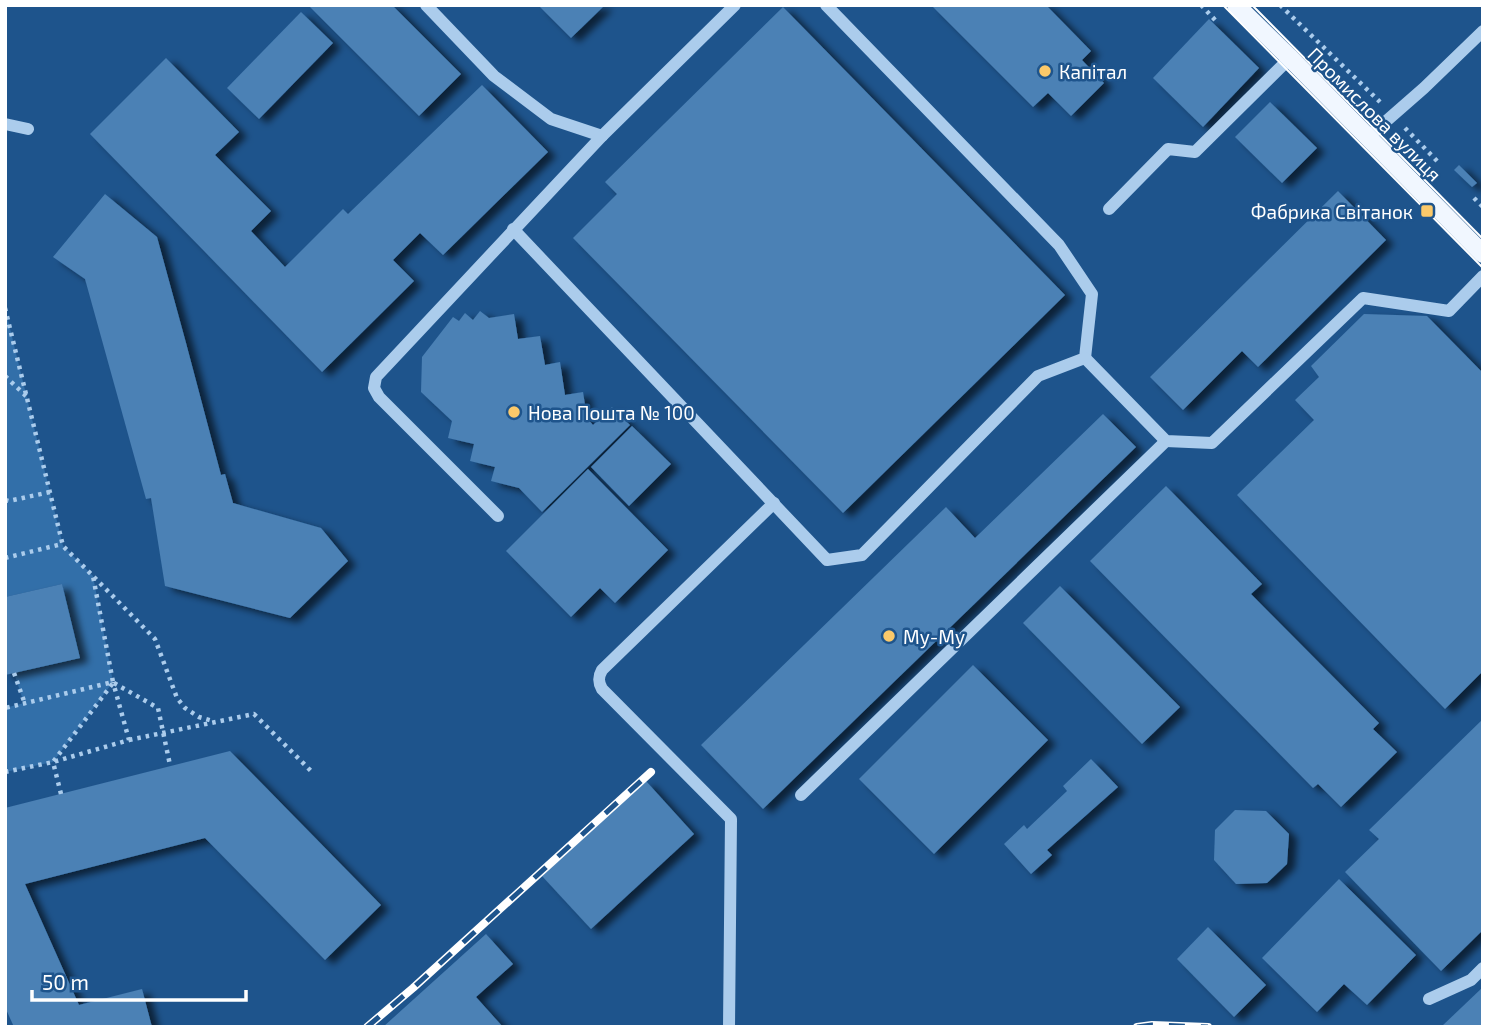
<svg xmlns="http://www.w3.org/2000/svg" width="1488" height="1032" viewBox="0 0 1488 1032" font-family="'Exo 2',sans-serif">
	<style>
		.green { fill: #326fa9 }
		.building { fill: #4b81b5; filter: url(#shadow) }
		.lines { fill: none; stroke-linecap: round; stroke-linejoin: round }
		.path { stroke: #abccec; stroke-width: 4.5; stroke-dasharray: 3.5 5; stroke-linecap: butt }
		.minor { stroke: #abccec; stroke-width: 12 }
		.major { stroke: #f1f7ff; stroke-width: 18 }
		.tram { stroke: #fff; stroke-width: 2 }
		.rail-casing { stroke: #fff; stroke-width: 8 }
		.rail { stroke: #1e548c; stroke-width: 5; stroke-dasharray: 16; stroke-linecap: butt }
		.poi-dot { fill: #fbc96a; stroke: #1e548c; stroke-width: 2.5 }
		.labels { text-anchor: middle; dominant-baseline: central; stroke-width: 5; stroke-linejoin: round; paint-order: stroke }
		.poi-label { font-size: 19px; fill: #fff; stroke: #1e548c; text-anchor: start }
		.street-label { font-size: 19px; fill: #fff; stroke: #1e548c }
	</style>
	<defs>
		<filter id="shadow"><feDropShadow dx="8" dy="4.5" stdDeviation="3.5" flood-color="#0009"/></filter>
	</defs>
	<rect width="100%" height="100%" fill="#1e548c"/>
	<!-- green -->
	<path class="green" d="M 5,308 L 63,546 L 93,576 L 113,682 L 53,762 L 5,772 L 5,708 L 24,703 L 14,673 L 80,657 L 62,584 L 5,597 Z"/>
	<!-- building -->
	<g class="building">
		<path d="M 312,5 L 392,5 L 461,74 L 419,116 L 310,7 Z"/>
		<path d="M 538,5 L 605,5 L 571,38 Z"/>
		<path d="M 931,5 L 1046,5 L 1091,51 L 1082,60 L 1104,83 L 1071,116 L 1048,93 L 1033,107 Z"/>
		<path d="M 783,7 L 1065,295 L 843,513 L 573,238 L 617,194 L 605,182 Z"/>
		<path d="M 301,12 L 333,43 L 259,119 L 227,88 Z"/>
		<path d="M 1209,19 L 1259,68 L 1203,127 L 1153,78 Z"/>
		<path d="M 166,58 L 239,132 L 215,155 L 271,211 L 251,231 L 285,267 L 343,209 L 348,214 L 482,85 L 548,152 L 443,255 L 420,233 L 393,260 L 414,281 L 322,372 L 90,134 Z"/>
		<path d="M 1270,102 L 1317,148 L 1282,183 L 1235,137 Z"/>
		<path d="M 1459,165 L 1477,183 L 1472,187 L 1454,170 Z"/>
		<path d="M 1338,191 L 1386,240 L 1258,367 L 1242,351 L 1183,410 L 1150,377 Z"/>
		<path d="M 105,194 L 157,237 L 186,343 L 221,475 L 225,474 L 233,503 L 321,528 L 348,561 L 290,618 L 165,586 L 151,498 L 146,499 L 85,279 L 53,257 Z"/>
		<path d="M 480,311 L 489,318 L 514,314 L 518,339 L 540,336 L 545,365 L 560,362 L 565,395 L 583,392 L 587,418 L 593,425 L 612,407 L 630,425 L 542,512 L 519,488 L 491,481 L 495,467 L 470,461 L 474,444 L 448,438 L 452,421 L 421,392 L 422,357 L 453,317 L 459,321 L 465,313 L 473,320 Z"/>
		<path d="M 1364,314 L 1427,316 L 1483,373 L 1483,671 L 1445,709 L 1237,495 L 1314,420 L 1295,400 L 1319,377 L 1311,366 Z"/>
		<path d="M 1103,414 L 1136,447 L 763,809 L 701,745 L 946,507 L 975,538 Z"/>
		<path d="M 632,426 L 671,464 L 629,506 L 591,467 Z"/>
		<path d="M 588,469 L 668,550 L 615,603 L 600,588 L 571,617 L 506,551 Z"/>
		<path d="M 1166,486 L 1262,584 L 1251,594 L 1379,723 L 1373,729 L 1397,752 L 1341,807 L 1318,784 L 1313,788 L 1090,561 Z"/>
		<path d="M 62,584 L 80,658 L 5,675 L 5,597 Z"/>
		<path d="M 1060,586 L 1180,707 L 1142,744 L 1023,623 Z"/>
		<path d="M 973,665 L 1048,740 L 934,854 L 859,779 Z"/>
		<path d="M 1483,719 L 1483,930 L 1441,971 L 1345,872 L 1379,839 L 1369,830 Z"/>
		<path d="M 230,751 L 381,905 L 325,960 L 205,838 L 25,884 L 79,1005 L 142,989 L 152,1027 L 14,1027 L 5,1007 L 5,808 Z"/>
		<path d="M 1091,759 L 1118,787 L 1047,850 L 1052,855 L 1031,874 L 1004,844 L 1024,825 L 1027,829 L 1067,791 L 1063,786 Z"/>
		<path d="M 646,781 L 694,834 L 591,929 L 542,876 Z"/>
		<path d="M 1235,810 L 1266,811 L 1289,834 L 1287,864 L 1267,883 L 1236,884 L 1214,860 L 1215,830 Z"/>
		<path d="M 1339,879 L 1416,955 L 1367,1005 L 1344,984 L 1317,1012 L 1262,958 Z"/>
		<path d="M 1208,927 L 1266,985 L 1234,1017 L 1177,959 Z"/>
		<path d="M 486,934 L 513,964 L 476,997 L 503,1027 L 383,1027 Z"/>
		<path d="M 1483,987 L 1483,1027 L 1441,1027 Z"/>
	</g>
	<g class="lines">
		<!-- path -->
		<g class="path">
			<path d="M 1201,5 L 1217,22"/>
			<path d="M 1280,5 L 1380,102"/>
			<path d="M 1405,128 L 1439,163"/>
			<path d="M 1474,198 L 1483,207"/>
			<path d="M 5,308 L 63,546 L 93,576 L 113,682 L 5,708"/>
			<path d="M 5,376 L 26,396"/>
			<path d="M 5,500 L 9,501 L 50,492"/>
			<path d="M 5,558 L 62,544"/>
			<path d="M 94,577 L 155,639 L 177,698 L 185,708 L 199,717 L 213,721"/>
			<path d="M 14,673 L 25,704"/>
			<path d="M 114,683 L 158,708 L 170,765"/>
			<path d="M 129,740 L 254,714 L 312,772"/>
			<path d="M 5,772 L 53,762 L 129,740 L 113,682"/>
			<path d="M 61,794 L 53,762 L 113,683"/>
		</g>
		<!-- minor -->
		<g class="minor">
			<path d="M 426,5 L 494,76 L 551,119 L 602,136"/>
			<path d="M 5,124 L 28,129"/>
			<path d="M 1368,137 L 1424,88 L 1483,31"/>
			<path d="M 1109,209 L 1168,149 L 1195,152 L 1290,58"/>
			<path d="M 513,229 L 827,560 L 862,555 L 1038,376 L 1085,358 L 1092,294 L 1059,245 L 826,5"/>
			<path d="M 1085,358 L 1166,441 L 1212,443 L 1363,298 L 1449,311 L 1483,276"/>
			<path d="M 498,516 L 379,397 L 374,388 L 376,377 L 602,136 L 735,5"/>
			<path d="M 801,795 L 1166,441"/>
			<path d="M 1429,999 L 1471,980 L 1483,968"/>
			<path d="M 729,1027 L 731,819 L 602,689 C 598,682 598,677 602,670 L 774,503"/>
		</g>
		<!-- major -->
		<path class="major" d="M 1236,5 L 1290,58 L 1483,254"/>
		<!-- tram -->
		<g class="tram">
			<path d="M 1223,5 L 1483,268"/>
			<path d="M 1252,5 L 1483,239"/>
		</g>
		<defs>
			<g id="rail">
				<path d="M 367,1027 L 413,988 L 651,772"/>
				<path d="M 1137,1027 L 1152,1025 L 1208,1027"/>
			</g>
		</defs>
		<!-- rail casing -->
		<use href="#rail" class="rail-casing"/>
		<!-- rail -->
		<use href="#rail" class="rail"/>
	</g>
	<!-- markers -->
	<g class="poi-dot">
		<circle cx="1045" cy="71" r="7"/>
		<rect x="1420" y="204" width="14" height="14" rx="3.5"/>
		<circle cx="514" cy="412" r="7"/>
		<circle cx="889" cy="636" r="7"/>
	</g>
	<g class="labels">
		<!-- poi labels -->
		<g class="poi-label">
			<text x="1059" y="71">Капітал</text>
			<text x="1413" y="211" text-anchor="end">Фабрика Світанок</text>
			<text x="528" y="412">Нова Пошта № 100</text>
			<text x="903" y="636">Му-Му</text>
		</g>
		<!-- street labels -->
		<g class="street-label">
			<text transform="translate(1375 114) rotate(45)">Промислова вулиця</text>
		</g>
	</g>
	<!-- border -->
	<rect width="1488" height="1032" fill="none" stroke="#ffffff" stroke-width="14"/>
	<!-- scale -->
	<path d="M32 990v10h214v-10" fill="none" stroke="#ffffff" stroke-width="3.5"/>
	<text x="42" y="990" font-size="21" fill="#ffffff" stroke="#1e548c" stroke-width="5" paint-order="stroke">50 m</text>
</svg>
